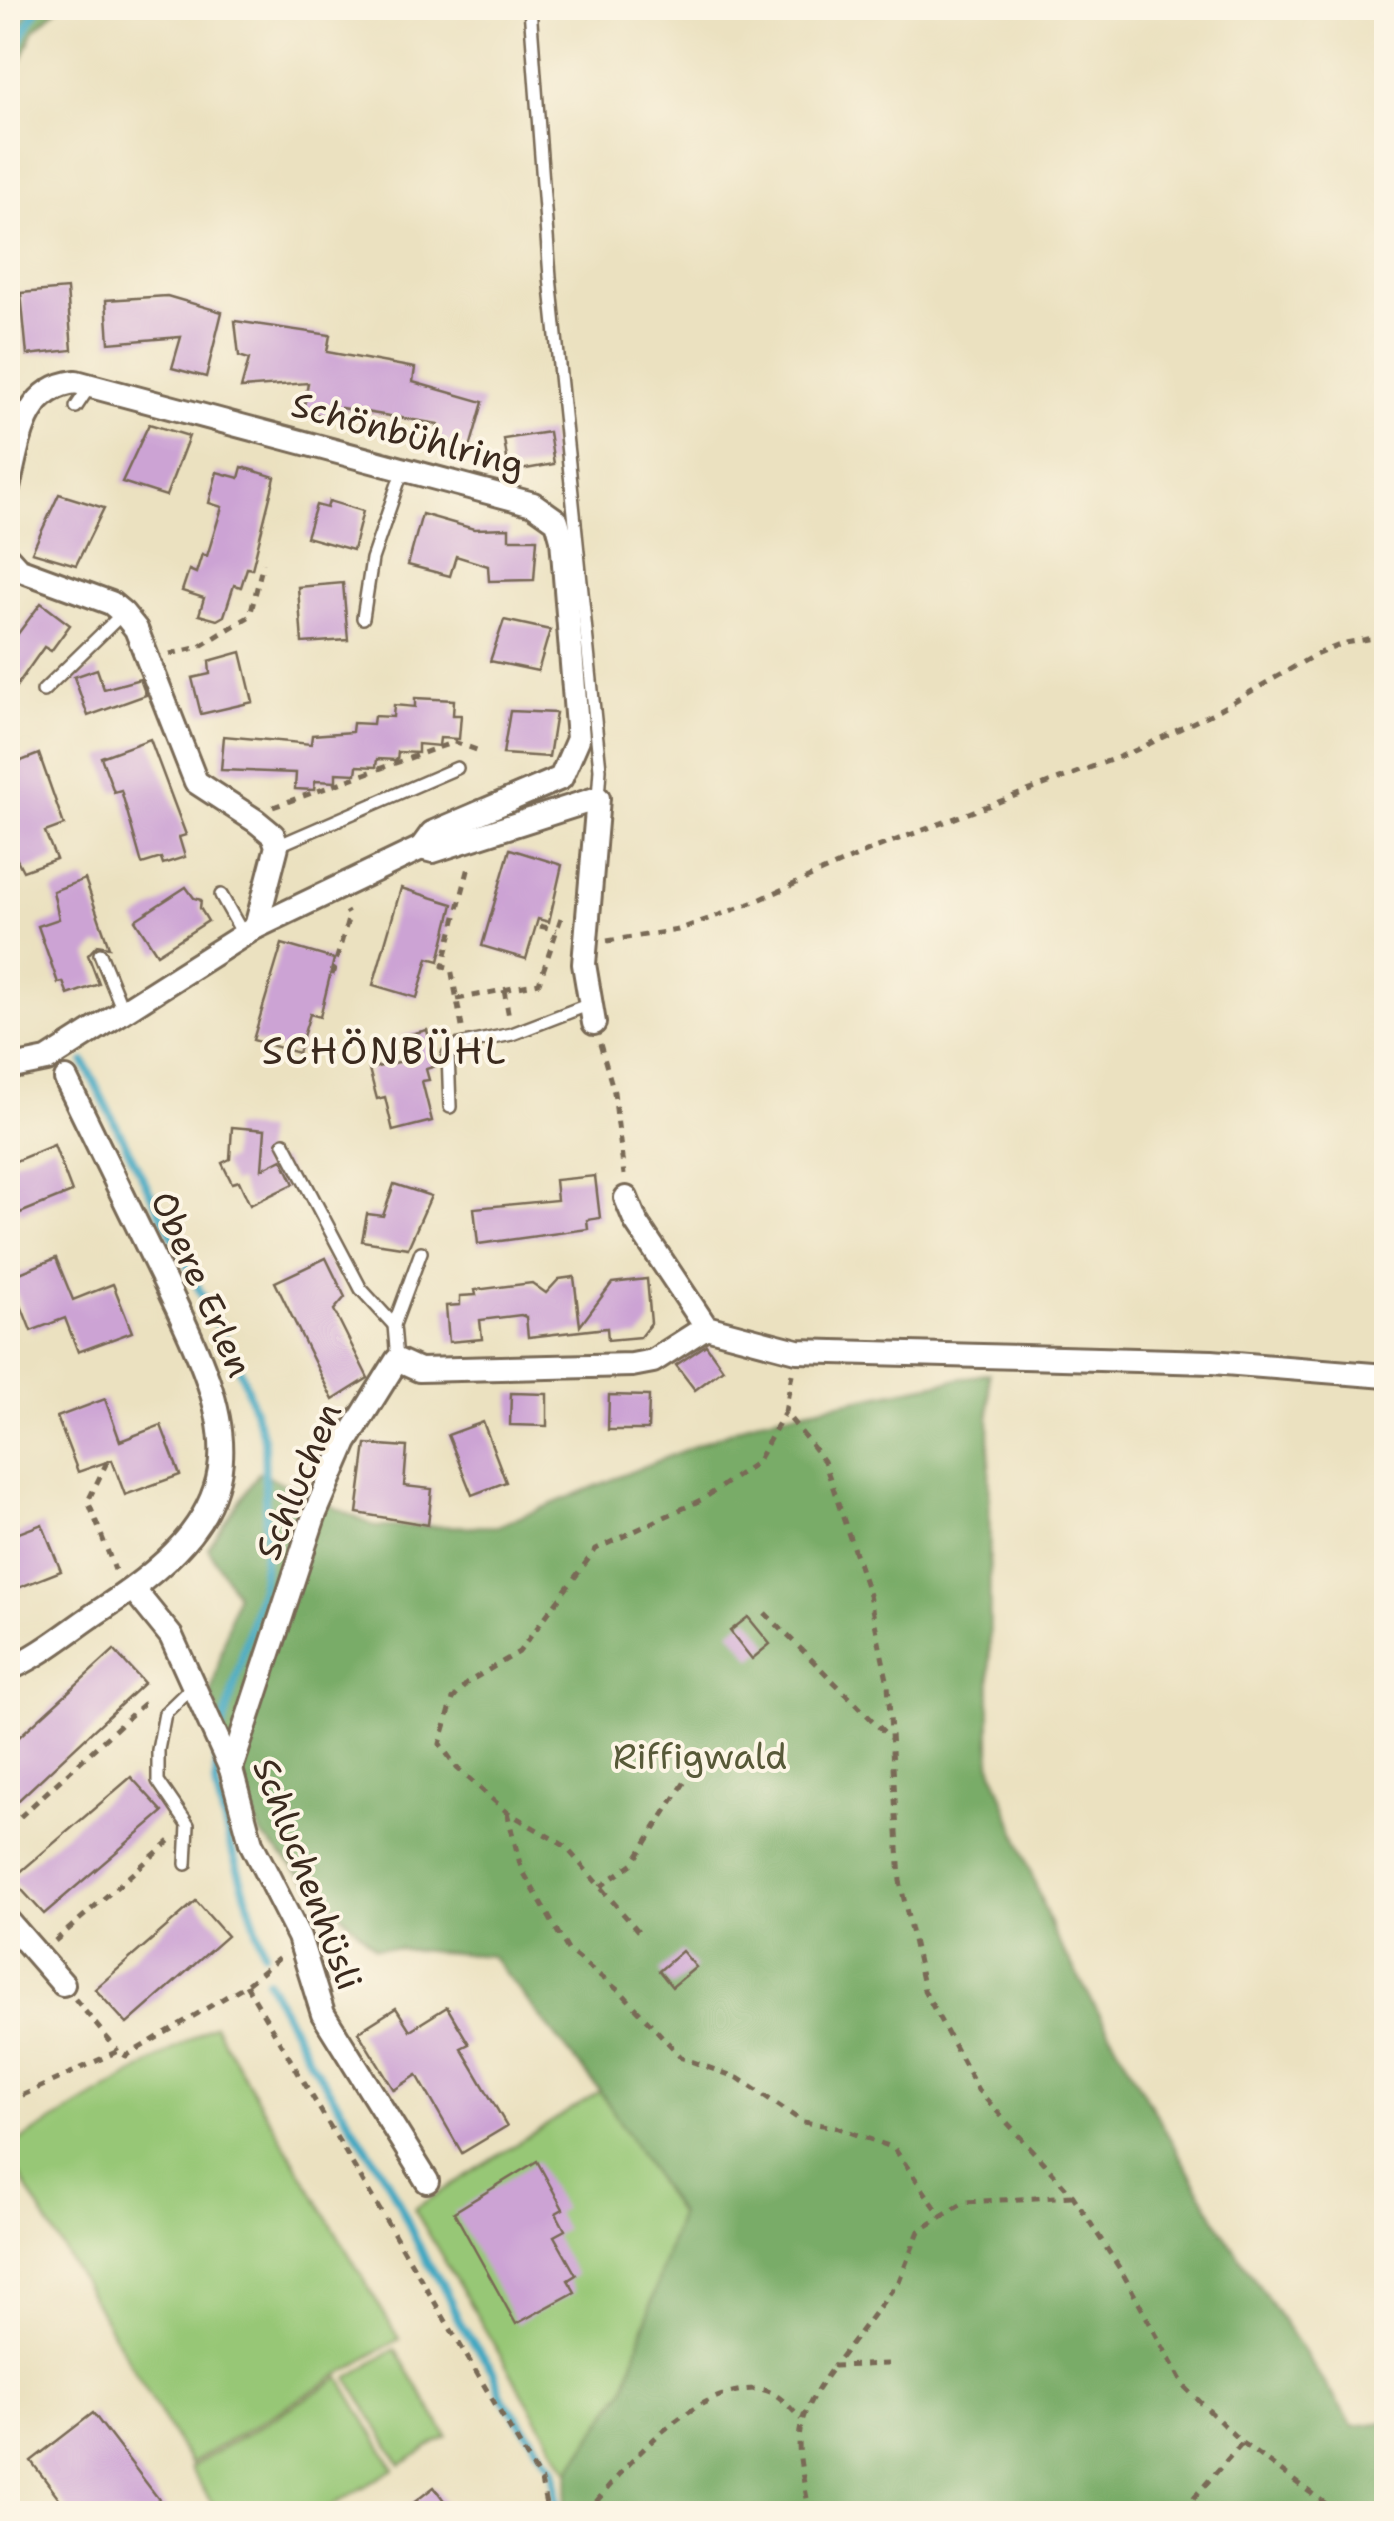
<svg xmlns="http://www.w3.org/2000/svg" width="1394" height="2521" viewBox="0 0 1394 2521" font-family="'Shantell Sans',sans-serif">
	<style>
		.green { fill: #97c776; stroke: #69784a; stroke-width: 2.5 }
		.forest { fill: #79ac67; stroke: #5a6b42; stroke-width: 2.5 }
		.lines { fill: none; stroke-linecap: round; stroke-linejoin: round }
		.stream { stroke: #41a7c1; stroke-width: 8 }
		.building { fill: #cca3d4 }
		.lane-casing { stroke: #796a57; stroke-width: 16 }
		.street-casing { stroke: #796a57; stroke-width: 28 }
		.path { stroke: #796a57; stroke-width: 5; stroke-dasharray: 8 8; stroke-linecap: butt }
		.lane { stroke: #fff; stroke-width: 11 }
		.street { stroke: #fff; stroke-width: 22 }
		.labels { text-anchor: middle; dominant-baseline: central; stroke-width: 8; stroke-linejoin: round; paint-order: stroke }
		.street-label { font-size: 35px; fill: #3b2a1e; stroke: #fcf5e5 }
		.park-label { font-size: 35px; fill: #575938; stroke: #fcf5e5 }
		.neighbourhood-label { font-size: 38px; letter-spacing: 2.5px; fill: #3b2a1e; stroke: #fcf5e5 }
	</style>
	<rect width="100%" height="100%" fill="#fcf5e5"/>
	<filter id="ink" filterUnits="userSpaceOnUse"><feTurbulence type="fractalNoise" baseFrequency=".01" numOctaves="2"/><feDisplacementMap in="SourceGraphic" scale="20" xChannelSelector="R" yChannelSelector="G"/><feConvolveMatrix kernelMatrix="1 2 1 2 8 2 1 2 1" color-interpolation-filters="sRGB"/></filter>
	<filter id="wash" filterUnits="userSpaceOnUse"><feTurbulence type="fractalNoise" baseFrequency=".0048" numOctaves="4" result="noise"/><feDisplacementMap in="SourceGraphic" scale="40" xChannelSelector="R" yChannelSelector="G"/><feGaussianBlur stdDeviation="2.25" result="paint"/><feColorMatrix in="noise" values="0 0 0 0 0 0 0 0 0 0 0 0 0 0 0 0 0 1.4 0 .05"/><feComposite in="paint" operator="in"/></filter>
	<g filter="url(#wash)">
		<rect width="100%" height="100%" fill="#ebe1c0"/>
		<!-- green -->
		<g class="green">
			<path d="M 214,2025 L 399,2339 L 190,2464 L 8,2156 L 8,2148 Z"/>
			<path d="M 600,2091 L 679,2215 L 625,2388 L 569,2472 L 414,2209 Z"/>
			<path d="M 395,2349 L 447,2436 L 400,2465 L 348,2378 Z"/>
			<path d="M 340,2378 L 394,2469 L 319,2513 L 218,2513 L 190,2468 Z"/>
		</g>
		<!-- forest -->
		<g class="forest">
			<path d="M 29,8 L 58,8 L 34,30 L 8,90 L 8,49 Z"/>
			<path d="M 989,1373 L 990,1762 L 1053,1932 L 1223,2232 L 1353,2426 L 1386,2422 L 1386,2513 L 563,2513 L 569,2472 L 625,2388 L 679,2214 L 600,2091 L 491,1956 L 375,1947 L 261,1835 L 211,1694 L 236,1594 L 208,1548 L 259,1472 L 376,1527 L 498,1526 L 761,1419 Z"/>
		</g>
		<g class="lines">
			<!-- stream -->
			<g class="stream">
				<path d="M 8,63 L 37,8"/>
				<path d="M 84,1062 L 242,1374 L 264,1439 L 266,1539 L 262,1583 L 223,1727"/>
				<path d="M 216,1756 L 216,1788 L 230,1844 L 264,1952"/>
				<path d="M 267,1980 L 308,2057 L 390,2184 L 427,2263 L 441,2282 L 461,2325 L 493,2371 L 501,2395 L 554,2469 L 557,2514"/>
			</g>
		</g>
		<g id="blocks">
			<!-- building -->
			<g class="building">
				<path d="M 67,289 L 72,350 L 27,355 L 21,293 Z"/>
				<path d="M 167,296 L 222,312 L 206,377 L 172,368 L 181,337 L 109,343 L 106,300 Z"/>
				<path d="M 235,321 L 330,335 L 327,352 L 415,368 L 413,382 L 483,402 L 470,448 L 434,438 L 438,424 L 341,408 L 339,418 L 303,412 L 308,383 L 241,388 L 249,359 L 239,356 Z"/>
				<path d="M 149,424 L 189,436 L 166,496 L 122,482 Z"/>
				<path d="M 549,432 L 554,464 L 509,472 L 504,439 Z"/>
				<path d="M 242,467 L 275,477 L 252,569 L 247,568 L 241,587 L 234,585 L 224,616 L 217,620 L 199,615 L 204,598 L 182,591 L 189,570 L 196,573 L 202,554 L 207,556 L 222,507 L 209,503 L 217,472 L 239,478 Z"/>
				<path d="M 59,494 L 104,508 L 76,565 L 32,552 Z"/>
				<path d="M 329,501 L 363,511 L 353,550 L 306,537 L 316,505 L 327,508 Z"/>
				<path d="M 422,514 L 474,529 L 509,528 L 509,539 L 537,539 L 534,580 L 489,581 L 488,566 L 456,556 L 450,576 L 408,565 Z"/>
				<path d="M 343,583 L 348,640 L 302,643 L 298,587 Z"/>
				<path d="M 41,603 L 70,625 L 51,651 L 44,647 L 8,698 L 8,647 Z"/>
				<path d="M 504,620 L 550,630 L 538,671 L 490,661 Z"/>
				<path d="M 241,652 L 253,702 L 201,714 L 192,678 L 210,674 L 209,661 Z"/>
				<path d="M 97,669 L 104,689 L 140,679 L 146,695 L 88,716 L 74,677 Z"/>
				<path d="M 415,698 L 454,700 L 453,715 L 461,715 L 459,739 L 440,738 L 439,746 L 418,744 L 418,753 L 398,752 L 397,760 L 377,759 L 376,767 L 357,766 L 356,774 L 336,773 L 336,782 L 315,781 L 314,790 L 295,789 L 296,773 L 221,770 L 224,736 L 311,744 L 312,735 L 352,732 L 353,723 L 373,724 L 374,716 L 393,717 L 394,705 L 415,707 Z"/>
				<path d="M 510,711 L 556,713 L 549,757 L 503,754 Z"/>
				<path d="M 150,739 L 186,835 L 179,837 L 185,857 L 163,864 L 161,858 L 142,864 L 121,790 L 114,792 L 101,757 Z"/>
				<path d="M 39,754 L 64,825 L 45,832 L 56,859 L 23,871 L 8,842 L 8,766 Z"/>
				<path d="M 510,849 L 562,865 L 549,922 L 538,919 L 526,959 L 482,946 Z"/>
				<path d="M 85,879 L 109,947 L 97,945 L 88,955 L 99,984 L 68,995 L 63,982 L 58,983 L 38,926 L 59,919 L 53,891 Z"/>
				<path d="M 186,887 L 194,898 L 201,900 L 200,908 L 208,921 L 157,954 L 135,920 Z"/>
				<path d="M 401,888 L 453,904 L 439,961 L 428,958 L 417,998 L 373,985 Z"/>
				<path d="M 282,944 L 334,959 L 320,1017 L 310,1014 L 298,1053 L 253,1040 Z"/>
				<path d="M 427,1030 L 436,1066 L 426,1069 L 429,1080 L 422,1081 L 432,1121 L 393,1131 L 385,1097 L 377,1099 L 369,1069 L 407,1060 L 402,1036 Z"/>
				<path d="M 232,1127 L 265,1130 L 262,1169 L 282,1159 L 294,1184 L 250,1205 L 239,1181 L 232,1183 L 222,1163 L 230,1159 Z"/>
				<path d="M 54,1145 L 72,1192 L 20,1213 L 8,1180 L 8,1164 Z"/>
				<path d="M 595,1176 L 600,1218 L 587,1220 L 588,1229 L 478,1244 L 474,1208 L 557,1200 L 555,1180 Z"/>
				<path d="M 394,1184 L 431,1196 L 408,1248 L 362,1241 L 367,1214 L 383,1216 Z"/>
				<path d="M 56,1258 L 73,1300 L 113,1284 L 132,1332 L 78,1352 L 65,1318 L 31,1331 L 10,1277 Z"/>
				<path d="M 326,1258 L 345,1297 L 334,1310 L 368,1378 L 333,1400 L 275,1282 Z"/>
				<path d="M 574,1277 L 580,1326 L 612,1283 L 647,1279 L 651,1323 L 640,1337 L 608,1340 L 607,1328 L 528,1337 L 526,1317 L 521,1315 L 480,1320 L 482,1339 L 449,1342 L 446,1306 L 460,1305 L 460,1296 L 476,1295 L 475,1290 L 532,1283 L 546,1293 L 559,1279 Z"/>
				<path d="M 706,1345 L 723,1369 L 695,1390 L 676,1365 Z"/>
				<path d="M 511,1393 L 547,1394 L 547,1426 L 510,1425 Z"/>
				<path d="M 609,1395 L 649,1396 L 648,1430 L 608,1430 Z"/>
				<path d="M 105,1399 L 120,1441 L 161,1425 L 180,1475 L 125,1495 L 112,1460 L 78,1472 L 57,1417 Z"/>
				<path d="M 483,1422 L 506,1482 L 472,1495 L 448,1435 Z"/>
				<path d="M 366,1444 L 407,1447 L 404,1486 L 432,1489 L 428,1525 L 357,1513 Z"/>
				<path d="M 42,1524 L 61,1571 L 8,1592 L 8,1537 Z"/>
				<path d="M 748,1617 L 770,1644 L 752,1659 L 730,1631 Z"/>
				<path d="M 114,1650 L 144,1683 L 8,1810 L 8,1747 Z"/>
				<path d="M 131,1777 L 163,1812 L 44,1914 L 12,1879 Z"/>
				<path d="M 196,1901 L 227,1936 L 127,2024 L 95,1989 Z"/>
				<path d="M 682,1951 L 696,1967 L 672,1987 L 659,1971 Z"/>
				<path d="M 447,2007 L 469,2044 L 461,2048 L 507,2126 L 462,2153 L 417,2075 L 394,2090 L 358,2032 L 396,2008 L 410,2030 Z"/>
				<path d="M 537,2161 L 563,2209 L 556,2213 L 565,2230 L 554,2236 L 576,2275 L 568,2280 L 575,2292 L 516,2324 L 454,2212 Z"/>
				<path d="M 93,2413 L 170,2514 L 71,2514 L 31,2461 Z"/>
				<path d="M 434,2487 L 454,2514 L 399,2514 Z"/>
			</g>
		</g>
	</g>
	<g filter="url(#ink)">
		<use href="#blocks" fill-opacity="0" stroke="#796a57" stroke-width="2.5"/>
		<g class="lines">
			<defs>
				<g id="lane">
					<path d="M 530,8 L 550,277 L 600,769 L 598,798"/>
					<path d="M 76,407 L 90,386"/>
					<path d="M 363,618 L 372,559 L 403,469"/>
					<path d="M 43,691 L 123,613"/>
					<path d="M 277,846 L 457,768"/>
					<path d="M 221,895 L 243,934"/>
					<path d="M 100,954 L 124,1013"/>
					<path d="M 450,1107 L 448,1054 L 459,1045 L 512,1034 L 590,1004"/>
					<path d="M 284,1143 L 361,1289 L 394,1325"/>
					<path d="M 397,1360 L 394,1325 L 421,1252"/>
					<path d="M 186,1864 L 188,1825 L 158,1781 L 158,1750 L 165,1713 L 193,1686"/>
				</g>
				<g id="street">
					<path d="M 8,487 C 19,444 22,388 76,382 L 533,504 L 557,521 L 562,539 L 578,739 L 561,778 L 432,833 L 421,848 L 256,927 L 47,1060 L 8,1068"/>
					<path d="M 8,558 L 18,569 L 111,603 L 123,613 L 136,629 L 196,782 L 256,821 L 273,835 L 277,846 L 256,927"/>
					<path d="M 421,848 L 433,851 L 598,798 L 584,964 L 594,1023"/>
					<path d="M 626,1198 L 636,1222 L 706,1327 L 797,1351 L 1212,1362 L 1386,1376"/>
					<path d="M 133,1589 L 171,1636 L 231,1769 L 251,1843 L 299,1937 L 323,2014 L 427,2181"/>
					<path d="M 8,1669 C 41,1656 74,1627 104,1608 C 263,1504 237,1430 163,1278 C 131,1212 98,1146 66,1079"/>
					<path d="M 231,1769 L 314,1516 L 346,1442 L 397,1360 L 419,1370 L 632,1365 L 653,1361 L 706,1327"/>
					<path d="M 8,1921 L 63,1984"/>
				</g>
			</defs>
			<!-- lane casing -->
			<use href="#lane" class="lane-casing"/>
			<!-- street casing -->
			<use href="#street" class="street-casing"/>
			<!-- path -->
			<g class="path">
				<path d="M 170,654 L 199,647 L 250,616 L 263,563"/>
				<path d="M 273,807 L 454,742 L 477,750"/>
				<path d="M 540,926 L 557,930"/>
				<path d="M 607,941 L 678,930 L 752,903 L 875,848 L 1132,752 L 1217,711 L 1315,655 L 1345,643 L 1386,636"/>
				<path d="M 332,975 L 349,916 L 346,911"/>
				<path d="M 504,990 L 509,1017"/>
				<path d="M 457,999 L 539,983 L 563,912"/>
				<path d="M 462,1027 L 451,968 L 443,966 L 470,863"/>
				<path d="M 600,1044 L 614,1092 L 624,1175"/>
				<path d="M 792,1374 L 785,1412 L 824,1461 L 869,1595 L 888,1684 L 900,1881 L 924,1990 L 978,2090 L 1073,2196 L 1122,2272 L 1184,2386 L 1242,2443 L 1340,2514"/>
				<path d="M 107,1462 L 88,1501 L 115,1570"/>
				<path d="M 765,1613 L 890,1738"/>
				<path d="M 507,1812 L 521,1868 L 568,1950 L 623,1994 L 682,2058 L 738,2078 L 803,2122 L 836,2127 L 894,2148 L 942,2217"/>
				<path d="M 8,1828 L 143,1704 L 149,1707"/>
				<path d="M 600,1887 L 633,1863 L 700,1758"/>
				<path d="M 638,1931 L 565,1846 L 507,1812 L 457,1768 L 440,1744 L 453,1699 L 468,1682 L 519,1652 L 596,1549 L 703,1499 L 757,1462 L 785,1412"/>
				<path d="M 55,1941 L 171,1840"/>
				<path d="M 246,1985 L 541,2481 L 548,2514"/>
				<path d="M 75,1999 L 118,2051"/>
				<path d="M 8,2102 L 118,2051 L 126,2056 L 246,1985 L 282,1956"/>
				<path d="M 888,2364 L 834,2366 L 899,2281 L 919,2231 L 965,2202 L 1073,2196"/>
				<path d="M 8,2494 L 10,2514"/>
				<path d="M 1183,2510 L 1242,2443"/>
				<path d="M 586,2514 C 627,2465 687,2389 757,2389 C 776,2389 789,2407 801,2419"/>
				<path d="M 810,2514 C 796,2440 788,2427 834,2366"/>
			</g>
			<!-- lane -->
			<use href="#lane" class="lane"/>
			<!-- street -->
			<use href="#street" class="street"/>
		</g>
	</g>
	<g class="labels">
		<!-- street labels -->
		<g class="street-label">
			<text transform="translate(408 434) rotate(15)">Schönbühlring</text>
			<text transform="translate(202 1284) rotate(66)">Obere Erlen</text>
			<text transform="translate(298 1481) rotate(-67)">Schluchen</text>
			<text transform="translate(308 1874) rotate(69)">Schluchenhüsli</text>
		</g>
		<!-- park labels -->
		<g class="park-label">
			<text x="700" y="1756">Riffigwald</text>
		</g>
		<!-- neighbourhood labels -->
		<g class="neighbourhood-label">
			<text x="385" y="1050">SCHÖNBÜHL</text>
		</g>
	</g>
	<!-- margin -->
	<rect width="1394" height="2521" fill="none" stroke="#fcf5e5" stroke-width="40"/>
</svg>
